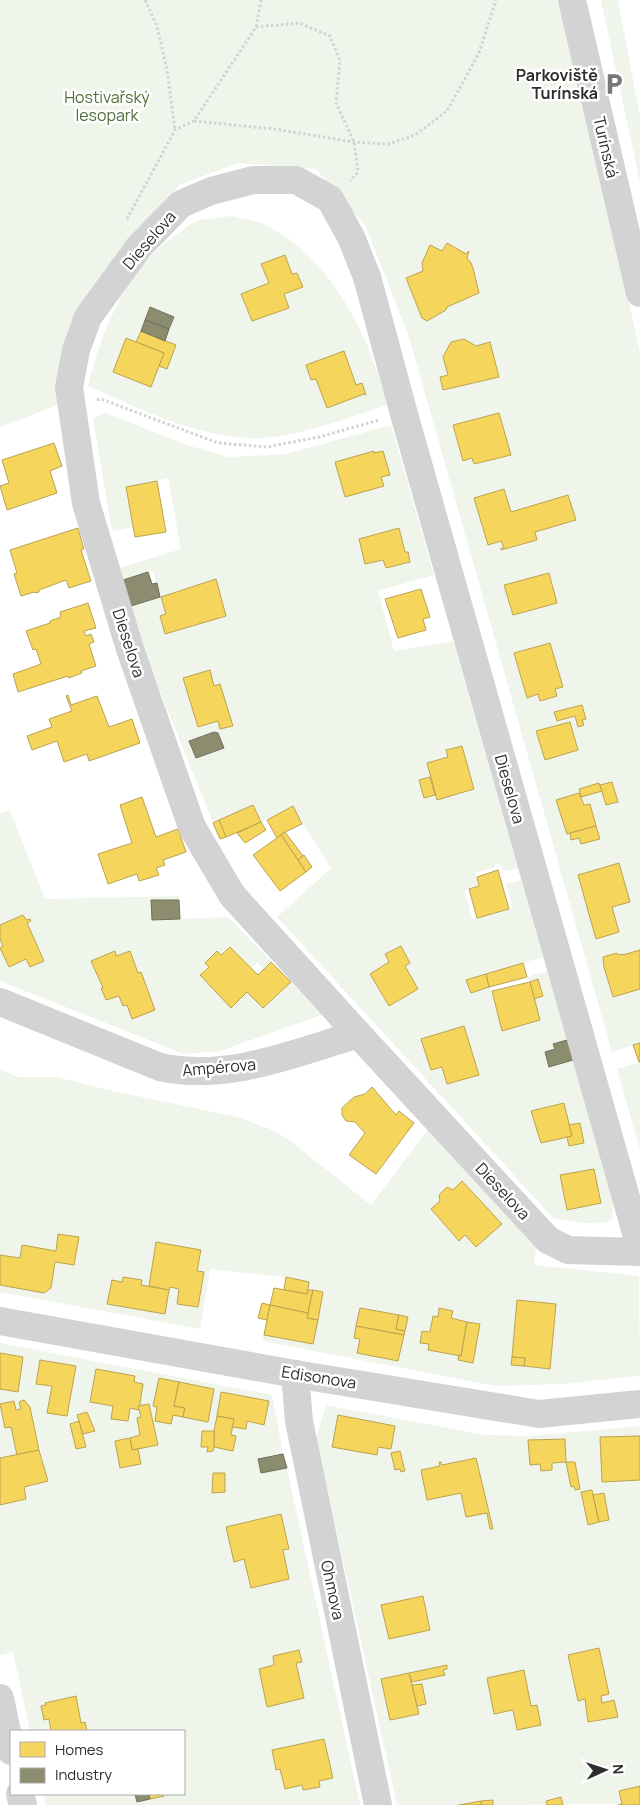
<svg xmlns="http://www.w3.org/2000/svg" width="640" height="1805" viewBox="0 0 640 1805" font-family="Manrope,sans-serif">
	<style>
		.green { fill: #f0f5eb; fill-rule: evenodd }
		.homes { fill: #f6d55c; stroke: #baa34e }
		.industry { fill: #8c8c6e; stroke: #70705b }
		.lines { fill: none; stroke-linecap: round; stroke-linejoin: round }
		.path { stroke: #d3d3d3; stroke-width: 3; stroke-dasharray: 2.5 2.5; stroke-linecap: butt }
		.street { stroke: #d3d3d3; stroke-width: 28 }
		.labels { text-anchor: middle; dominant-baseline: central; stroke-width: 5; stroke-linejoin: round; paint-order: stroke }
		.poi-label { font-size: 16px; font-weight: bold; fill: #2e2e2e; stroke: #fff; text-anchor: end }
		.park-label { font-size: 16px; fill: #506e37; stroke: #fff }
		.street-label { font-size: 16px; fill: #2e2e2e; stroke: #fff }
	</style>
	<rect width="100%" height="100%" fill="#fff"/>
	<!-- green -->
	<g class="green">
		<path d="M 0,0 L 560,0 L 640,352 L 640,950 L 618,955 L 617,953 L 603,958 L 604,967 L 613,997 L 640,989 L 640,1043 L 612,1052 L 409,337 L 366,227 L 316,169 L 238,163 L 179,185 L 143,225 L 58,405 L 0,427 ZM 447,243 L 466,254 L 469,252 L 467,258 C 475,267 476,282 479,293 L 447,307 L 446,310 L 427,320 L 422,318 L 406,278 L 423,271 L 422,263 L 430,246 L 442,251 ZM 464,339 L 476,346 L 490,342 L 499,377 L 443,390 L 440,377 L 448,374 L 443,357 L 451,342 ZM 499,413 L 511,455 L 474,464 L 472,458 L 463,461 L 453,425 ZM 503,489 L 511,512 L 569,495 L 575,519 L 535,532 L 537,540 L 502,550 L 501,548 L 504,548 L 501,541 L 488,545 L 474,498 ZM 548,573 L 557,603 L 513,615 L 504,585 ZM 550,643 L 562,687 L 555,689 L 556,696 L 540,701 L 538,694 L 526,697 L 514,654 ZM 582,705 L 585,719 L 582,720 L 583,725 L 578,727 L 575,716 L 557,720 L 554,713 ZM 556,725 L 565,754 L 545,760 L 536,731 ZM 612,782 L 618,802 L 606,805 L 602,791 L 581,797 L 600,839 L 581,844 L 579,838 L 571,840 L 570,833 L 567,834 L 557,800 L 579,793 L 579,789 L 599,784 L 600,785 ZM 619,863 L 630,902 L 612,907 L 619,932 L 596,939 L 578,875 Z"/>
		<path d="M 601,0 L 618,0 L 640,117 L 640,182 Z"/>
		<path d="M 231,216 C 242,219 254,220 264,224 C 270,227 276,231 281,234 C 337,269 372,343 387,405 C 352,417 317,429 281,436 C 213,447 148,412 88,386 C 102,329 128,265 180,232 C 185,228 191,223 197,221 C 207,218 220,218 231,216 ZM 285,255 L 292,274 L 297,273 L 303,287 L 284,294 L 288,308 L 252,321 L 241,294 L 269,283 L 262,264 ZM 150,308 L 174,317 L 165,341 L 176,345 L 167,369 L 159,366 L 136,342 ZM 344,351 L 356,385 L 362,383 L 366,395 L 316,379 Z"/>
		<path d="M 105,413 L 190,446 L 229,457 L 286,454 L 391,425 L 434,575 L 378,591 L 394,651 L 453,641 L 518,868 L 503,871 L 500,863 L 495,864 L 495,867 L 475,873 L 479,886 L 465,890 L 472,919 L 513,908 L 506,884 L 521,880 L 543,957 L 467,980 L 471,993 L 490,987 L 502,1031 L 540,1020 L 534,999 L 537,980 L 530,982 L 527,977 L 547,971 L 567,1040 L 553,1044 L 555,1049 L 545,1052 L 549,1067 L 573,1060 L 613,1201 L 612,1220 C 593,1227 574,1221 554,1219 L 277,917 L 331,868 L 292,807 L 261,822 L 253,806 L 213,823 L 146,656 L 131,606 L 160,597 L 153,571 L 123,580 L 119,568 L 181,549 L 168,478 L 126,487 L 133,527 L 112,531 L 93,419 ZM 383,451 L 390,475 L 381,477 L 383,486 L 345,497 L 335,462 L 374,452 L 374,453 ZM 399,528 L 405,552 L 410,562 L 386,568 L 383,560 L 365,564 L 359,539 ZM 216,580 L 226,616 L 165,633 L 160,616 L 166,614 L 161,597 ZM 210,671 L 214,686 L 220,684 L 233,726 L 218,721 L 198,727 L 183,678 ZM 214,732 L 218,733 L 223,748 L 196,758 L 190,741 ZM 462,746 L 474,789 L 437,800 L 435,795 L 424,798 L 419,780 L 430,777 L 427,763 L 448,757 L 446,750 ZM 401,946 L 410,962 L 405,966 L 418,989 L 389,1006 L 370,974 L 389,962 L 385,954 ZM 464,1026 L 478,1075 L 447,1084 L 442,1067 L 431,1070 L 422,1039 ZM 564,1104 L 569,1125 L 580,1123 L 584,1142 L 569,1146 L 567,1137 L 542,1143 L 531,1111 ZM 594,1169 L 601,1203 L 567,1210 L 561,1176 Z"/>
		<path d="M 10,810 L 45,899 L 179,896 L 179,900 L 152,900 L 180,919 L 228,917 L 271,961 L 263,969 L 257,962 L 251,968 L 229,946 L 220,954 L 216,950 L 205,962 L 208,966 L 200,974 L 209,984 L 247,991 L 263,1007 L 290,981 L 322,1015 L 220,1051 L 184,1054 L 0,981 L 0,939 L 3,946 L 0,948 L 9,967 L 26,959 L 30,967 L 44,961 L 27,923 L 31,921 L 30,919 L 26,920 L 23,915 L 0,925 L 0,813 ZM 129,951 L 138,973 L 141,973 L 155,1009 L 132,1019 L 127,1005 L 123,1006 L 119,996 L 106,1000 L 92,961 L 115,952 L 116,956 Z"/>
		<path d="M 640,1062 L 640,1150 L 617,1069 Z"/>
		<path d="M 0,1069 L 18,1077 L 57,1077 L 104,1089 L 237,1117 L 270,1129 L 285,1137 L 371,1205 L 428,1129 L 536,1247 L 534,1265 L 639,1276 L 640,1376 L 561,1384 L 496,1386 L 262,1341 L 263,1334 L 312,1343 L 322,1292 L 308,1290 L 308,1282 C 276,1275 243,1273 210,1269 L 200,1329 L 0,1292 L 0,1285 L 44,1293 L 51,1288 L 55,1262 L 74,1265 L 79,1238 L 59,1234 L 56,1251 L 22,1245 L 20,1258 L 0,1255 ZM 462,1181 L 501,1224 L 465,1235 L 459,1240 L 431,1210 L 440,1201 L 439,1195 L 447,1187 L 453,1190 ZM 157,1242 L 201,1250 L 197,1271 L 204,1273 L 198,1307 L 177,1304 L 179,1289 L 170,1287 L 165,1314 L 107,1304 L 112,1280 L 122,1282 L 124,1277 L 142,1280 L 141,1285 L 149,1286 ZM 517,1301 L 556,1304 L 550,1368 L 511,1365 ZM 360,1308 L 408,1317 L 398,1361 L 357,1353 L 360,1339 L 354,1337 ZM 439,1308 L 452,1311 L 451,1318 L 480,1324 L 473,1363 L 458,1360 L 459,1355 L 428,1350 L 429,1344 L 420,1343 L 430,1332 L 433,1316 L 438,1317 Z"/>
		<path d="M 0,1343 L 272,1395 L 283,1454 L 258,1460 L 261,1473 L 287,1468 L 360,1805 L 46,1805 L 43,1794 L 135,1794 L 137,1802 L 164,1796 L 163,1794 L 184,1794 L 184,1731 L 87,1731 L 85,1723 L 81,1723 L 75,1696 L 45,1703 L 46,1705 L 41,1706 L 44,1720 L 49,1719 L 51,1731 L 30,1731 L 13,1652 L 0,1655 L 0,1505 L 26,1499 L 24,1487 L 48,1481 L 30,1407 L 24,1400 L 19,1402 L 21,1409 L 16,1410 L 14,1401 L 0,1404 L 0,1389 L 18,1392 L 23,1357 L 0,1353 ZM 40,1360 L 76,1366 L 67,1416 L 47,1413 L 52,1386 L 36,1383 ZM 96,1369 L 135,1376 L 134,1382 L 143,1384 L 140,1406 L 149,1404 L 158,1444 L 138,1449 L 141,1464 L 120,1468 L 115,1441 L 140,1435 L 137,1418 L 141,1417 L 139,1410 L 130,1408 L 128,1421 L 111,1419 L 113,1406 L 90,1402 ZM 159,1378 L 214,1389 L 173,1415 L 171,1424 L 155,1421 L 157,1407 L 153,1406 ZM 268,1402 L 264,1425 L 247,1421 L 246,1429 L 232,1427 L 231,1435 L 236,1436 L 213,1447 L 213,1451 L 208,1452 L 208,1447 L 201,1447 L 202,1431 L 214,1431 L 217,1416 ZM 87,1412 L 94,1430 L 83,1434 L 86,1447 L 76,1449 L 72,1433 L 79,1421 L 77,1415 ZM 213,1473 L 225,1474 L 225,1492 L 212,1493 ZM 281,1514 L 289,1549 L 283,1550 L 289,1579 L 251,1588 L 244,1559 L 234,1561 L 226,1527 ZM 299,1651 L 302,1661 L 296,1663 L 304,1698 L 267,1706 L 259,1669 L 274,1665 L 273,1656 ZM 323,1739 L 333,1777 L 319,1781 L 320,1787 L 303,1790 L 302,1785 L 280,1769 L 276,1770 L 272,1750 Z"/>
		<path d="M 326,1405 L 485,1435 L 530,1436 L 640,1426 L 640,1436 L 600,1438 L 602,1482 L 640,1480 L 640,1786 L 622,1804 L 494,1805 L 492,1800 L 459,1805 L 397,1805 L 316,1438 ZM 338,1415 L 395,1426 L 391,1449 L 378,1447 L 377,1455 L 333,1447 L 333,1445 L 329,1444 L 330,1439 L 334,1440 ZM 565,1439 L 566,1462 L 552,1463 L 551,1470 L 541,1471 L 540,1464 L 530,1464 ZM 400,1451 L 405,1471 L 401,1472 L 400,1469 L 395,1470 L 391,1453 ZM 476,1458 L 492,1529 L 490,1529 L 487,1513 L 466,1517 L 461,1493 L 427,1500 L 421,1470 L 440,1466 L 441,1462 L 442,1465 ZM 566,1462 L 575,1462 L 580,1489 L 575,1490 L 574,1486 L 571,1487 ZM 592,1490 L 593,1495 L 604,1493 L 609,1520 L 588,1525 L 581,1492 ZM 423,1597 L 430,1630 L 389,1639 L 381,1605 ZM 599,1648 L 609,1694 L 601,1696 L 602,1703 L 614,1700 L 618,1716 L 588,1722 L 585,1699 L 578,1701 L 568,1655 ZM 447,1665 L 447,1669 L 443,1670 L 444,1675 L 412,1682 L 412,1685 L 422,1684 L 426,1704 L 417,1706 L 418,1714 L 390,1720 L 381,1679 ZM 524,1670 L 531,1706 L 537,1705 L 541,1725 L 517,1730 L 513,1710 L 494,1713 L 487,1678 Z"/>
		<path d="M 0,1406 L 5,1427 L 11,1427 L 17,1455 L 0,1458 Z"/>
	</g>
	<!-- homes -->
	<g class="homes">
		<path d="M 447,243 L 466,254 L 469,251 L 467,258 L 471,263 L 473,268 L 479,293 L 447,307 L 446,310 L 427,321 L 422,318 L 406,278 L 423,271 L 422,263 L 430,245 L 442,251 Z"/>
		<path d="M 285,255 L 292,274 L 297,273 L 303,287 L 284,294 L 289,308 L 252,321 L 241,294 L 269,283 L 261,264 Z"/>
		<path d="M 141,331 L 176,345 L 167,369 L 159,366 L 164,353 L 136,342 Z"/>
		<path d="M 126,338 L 164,353 L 151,387 L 113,372 Z"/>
		<path d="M 464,339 L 476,346 L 490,342 L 499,377 L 443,390 L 440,377 L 448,375 L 443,357 L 451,342 Z"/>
		<path d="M 344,351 L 356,385 L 362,383 L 366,395 L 364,394 L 327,408 L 316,379 L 311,380 L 306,365 Z"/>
		<path d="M 499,413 L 511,455 L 474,464 L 472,458 L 463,461 L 453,425 Z"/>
		<path d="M 54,443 L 62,466 L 50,471 L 57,493 L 7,510 L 0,486 L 9,483 L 2,460 Z"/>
		<path d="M 374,451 L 374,453 L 383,451 L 390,475 L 381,477 L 384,486 L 345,497 L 335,462 Z"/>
		<path d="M 157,481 L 166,532 L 135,537 L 126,487 Z"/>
		<path d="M 504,489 L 511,512 L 568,495 L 576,520 L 535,532 L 537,540 L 501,550 L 501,548 L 504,548 L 501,541 L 488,545 L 474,498 Z"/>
		<path d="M 78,528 L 84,549 L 81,550 L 91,581 L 69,588 L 66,580 L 39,590 L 39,592 L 35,593 L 34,592 L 21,596 L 14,574 L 17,573 L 10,550 Z"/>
		<path d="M 399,528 L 405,552 L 408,552 L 410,562 L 386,568 L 383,560 L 365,564 L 359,539 Z"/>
		<path d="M 549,573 L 557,603 L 513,615 L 504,585 Z"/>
		<path d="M 216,579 L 226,616 L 165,634 L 160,616 L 166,614 L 161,597 Z"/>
		<path d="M 421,589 L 430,617 L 423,619 L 426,630 L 398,638 L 385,599 Z"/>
		<path d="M 88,603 L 96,628 L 84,631 L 86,636 L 91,634 L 94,642 L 89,644 L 96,666 L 81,671 L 82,673 L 69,678 L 68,676 L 18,692 L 13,674 L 41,664 L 36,649 L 33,650 L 26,631 L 50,623 L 50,621 L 61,617 L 60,612 Z"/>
		<path d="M 550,643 L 563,687 L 555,689 L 557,696 L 540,701 L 538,694 L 527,698 L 514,653 Z"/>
		<path d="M 210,670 L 214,686 L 220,684 L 233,726 L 220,729 L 218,721 L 198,727 L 183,678 Z"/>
		<path d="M 68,695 L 71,705 L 97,696 L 109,727 L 132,719 L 140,743 L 89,761 L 87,754 L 64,762 L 57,741 L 32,750 L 27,736 L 52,727 L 49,719 L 72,711 L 66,696 Z"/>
		<path d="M 582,705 L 586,719 L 582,720 L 584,725 L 578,727 L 575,716 L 557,721 L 554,712 Z"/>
		<path d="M 570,722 L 578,750 L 545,760 L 536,731 Z"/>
		<path d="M 462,746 L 474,789 L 437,800 L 427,763 L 448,757 L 446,750 Z"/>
		<path d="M 430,777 L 435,795 L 424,798 L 419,780 Z"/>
		<path d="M 612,782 L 618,802 L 606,805 L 600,785 Z"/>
		<path d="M 599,783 L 602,791 L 581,797 L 579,789 Z"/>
		<path d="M 579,793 L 584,805 L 590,804 L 596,826 L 567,834 L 556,800 Z"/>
		<path d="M 142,797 L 156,837 L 178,829 L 186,852 L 163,860 L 165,865 L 156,868 L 159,875 L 139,881 L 137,874 L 108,884 L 98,854 L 132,843 L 120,805 Z"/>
		<path d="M 253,805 L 261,822 L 226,837 L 219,820 Z"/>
		<path d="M 293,806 L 302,824 L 285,832 L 277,838 L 267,820 Z"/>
		<path d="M 219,820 L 226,837 L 220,839 L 213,823 Z"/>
		<path d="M 261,822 L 266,830 L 245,843 L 237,833 Z"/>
		<path d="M 596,826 L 600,839 L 581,844 L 579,838 L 571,840 L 570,833 Z"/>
		<path d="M 285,832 L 303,856 L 298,860 L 281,835 Z"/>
		<path d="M 281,835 L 306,872 L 280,891 L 253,855 Z"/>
		<path d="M 304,855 L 312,867 L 306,872 L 298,860 Z"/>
		<path d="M 619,863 L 630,902 L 612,907 L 619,932 L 596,939 L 578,875 Z"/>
		<path d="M 498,870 L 509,909 L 477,918 L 469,889 L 479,886 L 477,877 Z"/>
		<path d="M 23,915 L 26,920 L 30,919 L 31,921 L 27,923 L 44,961 L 30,967 L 26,959 L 9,967 L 0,948 L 3,946 L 0,939 L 0,925 Z"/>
		<path d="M 401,946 L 410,963 L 405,966 L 418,989 L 389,1006 L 370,974 L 389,962 L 385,954 Z"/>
		<path d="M 230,947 L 258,975 L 271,962 L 291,982 L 263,1008 L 247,992 L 231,1008 L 200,975 L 209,967 L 205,963 L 217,951 L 221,955 Z"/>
		<path d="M 640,950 L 640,989 L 613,997 L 604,967 L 603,957 L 617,953 L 618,955 L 626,954 Z"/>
		<path d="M 115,951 L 116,956 L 130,951 L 138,973 L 141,972 L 155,1010 L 132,1019 L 127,1005 L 123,1006 L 119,996 L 106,1000 L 101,988 L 103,988 L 91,961 Z"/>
		<path d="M 523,963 L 527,977 L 489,987 L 486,974 Z"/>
		<path d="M 486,974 L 489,987 L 471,993 L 466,980 Z"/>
		<path d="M 538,979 L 543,996 L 534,999 L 530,982 Z"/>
		<path d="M 530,982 L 540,1020 L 502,1031 L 492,991 Z"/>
		<path d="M 464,1026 L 479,1075 L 447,1084 L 442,1067 L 431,1070 L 421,1039 Z"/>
		<path d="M 640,1043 L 640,1062 L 639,1062 L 633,1045 Z"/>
		<path d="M 372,1087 L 396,1115 L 399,1111 L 414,1123 L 376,1174 L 349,1155 L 365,1133 L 355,1122 L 346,1121 L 342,1115 L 342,1108 L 354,1097 L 365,1094 Z"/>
		<path d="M 564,1103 L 572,1136 L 541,1143 L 531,1111 Z"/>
		<path d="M 580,1123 L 584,1143 L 569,1146 L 567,1137 L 572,1136 L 569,1125 Z"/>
		<path d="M 594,1169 L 601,1203 L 567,1210 L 560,1175 Z"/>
		<path d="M 462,1181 L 502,1224 L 476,1247 L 465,1235 L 459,1241 L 431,1209 L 440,1201 L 439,1195 L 447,1187 L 453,1190 Z"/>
		<path d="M 58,1234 L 79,1237 L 74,1265 L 55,1262 L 51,1288 L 44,1293 L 0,1285 L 0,1255 L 20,1258 L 22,1245 L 56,1251 Z"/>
		<path d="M 156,1242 L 201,1250 L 197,1271 L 204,1272 L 198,1307 L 177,1304 L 179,1289 L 170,1287 L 169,1290 L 149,1286 Z"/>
		<path d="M 123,1277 L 142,1280 L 141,1285 L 169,1290 L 165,1314 L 107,1304 L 112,1280 L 122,1282 Z"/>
		<path d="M 286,1277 L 309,1282 L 307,1294 L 284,1290 Z"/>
		<path d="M 274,1288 L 307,1294 L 308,1290 L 313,1290 L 308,1313 L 270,1305 Z"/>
		<path d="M 313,1290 L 323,1292 L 318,1320 L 307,1318 Z"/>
		<path d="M 517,1300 L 556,1304 L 550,1369 L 524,1366 L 525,1358 L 512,1357 Z"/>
		<path d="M 262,1303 L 270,1305 L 267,1320 L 258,1318 Z"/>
		<path d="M 270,1305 L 308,1313 L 307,1318 L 318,1320 L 313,1344 L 264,1335 Z"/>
		<path d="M 360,1308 L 399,1315 L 396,1329 L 405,1331 L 404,1335 L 356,1326 Z"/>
		<path d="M 439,1308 L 453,1311 L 451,1318 L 467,1322 L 461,1356 L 428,1350 L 429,1344 L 420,1343 L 422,1331 L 430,1332 L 433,1316 L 438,1317 Z"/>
		<path d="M 399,1315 L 408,1317 L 405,1331 L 396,1329 Z"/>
		<path d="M 467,1322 L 480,1324 L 473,1363 L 458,1360 L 459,1355 L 461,1356 Z"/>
		<path d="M 356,1326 L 404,1335 L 398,1361 L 357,1353 L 360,1339 L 354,1338 Z"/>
		<path d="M 0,1353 L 23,1357 L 18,1392 L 0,1389 Z"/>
		<path d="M 512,1357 L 525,1358 L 524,1366 L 511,1365 Z"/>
		<path d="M 40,1360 L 76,1366 L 67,1416 L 47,1413 L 52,1386 L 36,1384 Z"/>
		<path d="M 96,1369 L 135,1376 L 134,1382 L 143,1384 L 139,1410 L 130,1408 L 128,1421 L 111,1419 L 113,1406 L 90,1402 Z"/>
		<path d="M 159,1378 L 179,1382 L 174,1406 L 185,1408 L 183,1417 L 173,1415 L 171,1424 L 155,1421 L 157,1407 L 153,1406 Z"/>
		<path d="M 179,1382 L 214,1389 L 208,1422 L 183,1417 L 185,1408 L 174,1406 Z"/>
		<path d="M 221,1392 L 269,1401 L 264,1425 L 247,1421 L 246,1429 L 232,1427 L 234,1419 L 217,1416 Z"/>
		<path d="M 24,1400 L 30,1407 L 39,1450 L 17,1455 L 11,1427 L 5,1428 L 0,1404 L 14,1401 L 16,1410 L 21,1409 L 19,1402 Z"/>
		<path d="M 149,1404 L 158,1445 L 132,1450 L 130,1438 L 140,1435 L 137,1418 L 141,1417 L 138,1406 Z"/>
		<path d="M 87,1412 L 95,1431 L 83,1434 L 77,1415 Z"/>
		<path d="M 338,1415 L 395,1426 L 391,1449 L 378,1447 L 377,1455 L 332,1447 Z"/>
		<path d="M 217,1416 L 234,1419 L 231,1435 L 236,1436 L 233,1451 L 214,1447 L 214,1431 Z"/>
		<path d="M 79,1421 L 86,1447 L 76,1449 L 70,1424 Z"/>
		<path d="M 202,1431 L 214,1431 L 214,1447 L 213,1451 L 207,1452 L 208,1447 L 201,1447 Z"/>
		<path d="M 640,1436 L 640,1480 L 602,1482 L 600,1437 Z"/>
		<path d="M 130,1438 L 132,1450 L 138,1449 L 141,1464 L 120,1468 L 115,1441 Z"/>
		<path d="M 565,1439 L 566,1462 L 552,1463 L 552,1470 L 541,1471 L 540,1464 L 530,1465 L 528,1440 Z"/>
		<path d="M 39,1450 L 48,1481 L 24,1487 L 26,1499 L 0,1505 L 0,1458 Z"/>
		<path d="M 400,1451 L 405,1471 L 401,1472 L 400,1469 L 395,1470 L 391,1453 Z"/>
		<path d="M 476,1458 L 493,1529 L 490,1529 L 487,1513 L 466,1517 L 461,1493 L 427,1500 L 421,1470 L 440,1466 L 439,1462 L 441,1462 L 442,1465 Z"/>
		<path d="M 566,1462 L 575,1462 L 580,1489 L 575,1490 L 574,1486 L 571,1487 Z"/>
		<path d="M 213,1473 L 225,1473 L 225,1492 L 212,1493 Z"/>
		<path d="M 592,1490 L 599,1522 L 588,1525 L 581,1492 Z"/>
		<path d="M 604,1493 L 609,1520 L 599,1522 L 593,1495 Z"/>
		<path d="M 281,1514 L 289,1549 L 283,1550 L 289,1579 L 251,1588 L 244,1559 L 234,1562 L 226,1527 Z"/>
		<path d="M 423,1596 L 430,1630 L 389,1639 L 381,1605 Z"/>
		<path d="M 599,1648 L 609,1694 L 601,1696 L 602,1703 L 614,1700 L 618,1717 L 588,1722 L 585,1699 L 578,1701 L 568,1655 Z"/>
		<path d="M 299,1650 L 302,1662 L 296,1663 L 304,1698 L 267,1707 L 259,1669 L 274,1665 L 273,1656 Z"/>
		<path d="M 447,1665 L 447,1669 L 443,1670 L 445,1675 L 412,1682 L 409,1673 Z"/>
		<path d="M 524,1670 L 531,1706 L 537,1705 L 541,1725 L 517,1730 L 513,1710 L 494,1714 L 487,1678 Z"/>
		<path d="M 409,1673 L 419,1714 L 390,1720 L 381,1679 Z"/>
		<path d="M 422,1684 L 426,1704 L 417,1706 L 412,1685 Z"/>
		<path d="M 76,1696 L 81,1723 L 85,1722 L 87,1731 L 51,1731 L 49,1719 L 44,1720 L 41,1706 L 46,1705 L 45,1703 Z"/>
		<path d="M 324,1739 L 333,1778 L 319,1781 L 320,1787 L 303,1790 L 302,1785 L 285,1789 L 280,1769 L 276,1770 L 272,1750 Z"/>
		<path d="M 640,1786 L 640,1805 L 618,1805 L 622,1804 L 619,1791 Z"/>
		<path d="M 149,1794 L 163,1794 L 164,1796 L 150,1799 Z"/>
		<path d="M 561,1797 L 563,1805 L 547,1805 L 546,1801 Z"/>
		<path d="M 493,1800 L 493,1805 L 481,1805 L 481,1801 Z"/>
		<path d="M 481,1801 L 481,1805 L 459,1805 Z"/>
	</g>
	<!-- industry -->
	<g class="industry">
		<path d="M 150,307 L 174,317 L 169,329 L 145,320 Z"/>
		<path d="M 145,320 L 169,329 L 165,341 L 141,331 Z"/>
		<path d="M 148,572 L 152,584 L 157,583 L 160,597 L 131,606 L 123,580 Z"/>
		<path d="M 214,732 L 218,733 L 224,748 L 196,758 L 189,741 Z"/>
		<path d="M 151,900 L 179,900 L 180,919 L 152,920 Z"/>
		<path d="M 567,1040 L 573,1060 L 549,1067 L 545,1052 L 555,1049 L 553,1044 Z"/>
		<path d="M 283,1454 L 287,1468 L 261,1473 L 258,1459 Z"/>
		<path d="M 135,1794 L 149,1794 L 150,1799 L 137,1802 Z"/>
	</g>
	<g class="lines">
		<!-- path -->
		<g class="path">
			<path d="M 145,0 L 157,26 L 167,70 L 175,130"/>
			<path d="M 256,27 L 299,23 L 330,36 L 340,61 L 336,103 L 354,142 L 358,172 L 350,181"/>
			<path d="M 194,121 L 275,129 L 354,142 L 388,144 L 415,135 L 447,111 L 479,53 L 496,0"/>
			<path d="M 127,219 L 175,130 L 194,121 L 256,27 L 261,0"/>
			<path d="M 97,400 L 101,399 L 218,443 L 267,447 L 319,437 L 379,420"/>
		</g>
		<!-- street -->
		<g class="street">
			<path d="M 572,0 L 640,293"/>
			<path d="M 0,1002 L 160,1067 C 226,1082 296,1053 358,1034"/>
			<path d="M 640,1247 L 404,414 L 367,277 L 351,237 L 330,199 L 296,180 L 253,180 L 211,191 L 181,204 L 139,247 L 88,317 L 76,350 L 69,387 L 86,503 L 130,649 L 192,827 L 232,895 L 358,1034 L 548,1240 L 568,1250 L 640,1252"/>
			<path d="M 0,1321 L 295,1374 L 539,1414 L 640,1404"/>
			<path d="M 295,1374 L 299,1421 L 378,1805"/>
			<path d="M 0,1698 L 11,1751"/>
			<path d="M 20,1794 L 23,1805"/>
		</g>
	</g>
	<!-- icons -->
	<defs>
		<symbol id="parking-bare" viewBox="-9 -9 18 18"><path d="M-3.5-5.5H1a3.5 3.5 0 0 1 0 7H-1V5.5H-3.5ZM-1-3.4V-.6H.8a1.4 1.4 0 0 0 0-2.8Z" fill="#777" stroke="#fff" stroke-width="2.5" paint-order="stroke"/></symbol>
	</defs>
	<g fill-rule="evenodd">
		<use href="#parking-bare" x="598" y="68" width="32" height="32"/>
	</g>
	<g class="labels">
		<!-- poi labels -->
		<g class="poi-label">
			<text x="598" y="75">Parkoviště<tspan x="598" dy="18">Turínská</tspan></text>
		</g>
		<!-- park labels -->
		<g class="park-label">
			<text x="107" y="97">Hostivařský<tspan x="107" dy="18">lesopark</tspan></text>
		</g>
		<!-- street labels -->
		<g class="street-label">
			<text transform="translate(606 147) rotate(77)">Turínská</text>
			<text transform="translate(149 240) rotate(-49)">Dieselova</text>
			<text transform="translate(129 643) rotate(72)">Dieselova</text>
			<text transform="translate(510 789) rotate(74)">Dieselova</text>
			<text transform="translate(219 1067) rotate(-5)">Ampérova</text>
			<text transform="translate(503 1191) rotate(47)">Dieselova</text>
			<text transform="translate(319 1377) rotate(9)">Edisonova</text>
			<text transform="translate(333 1590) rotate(78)">Ohmova</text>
		</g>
	</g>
	<!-- legend -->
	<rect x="10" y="1730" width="175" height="65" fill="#ffffff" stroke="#ababab"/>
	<rect x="20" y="1742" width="25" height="15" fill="#f6d55c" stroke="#ababab"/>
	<text x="55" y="1755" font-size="15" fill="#2e2e2e">Homes</text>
	<rect x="20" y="1768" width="25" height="15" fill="#8c8c6e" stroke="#ababab"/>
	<text x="55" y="1780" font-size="15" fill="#2e2e2e">Industry</text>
	<!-- north arrow -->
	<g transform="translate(605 1770) rotate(87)" stroke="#ffffff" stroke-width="4" paint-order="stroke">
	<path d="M0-4L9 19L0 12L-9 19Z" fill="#2e2e2e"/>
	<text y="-8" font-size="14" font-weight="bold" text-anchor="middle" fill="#2e2e2e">N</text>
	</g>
</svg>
